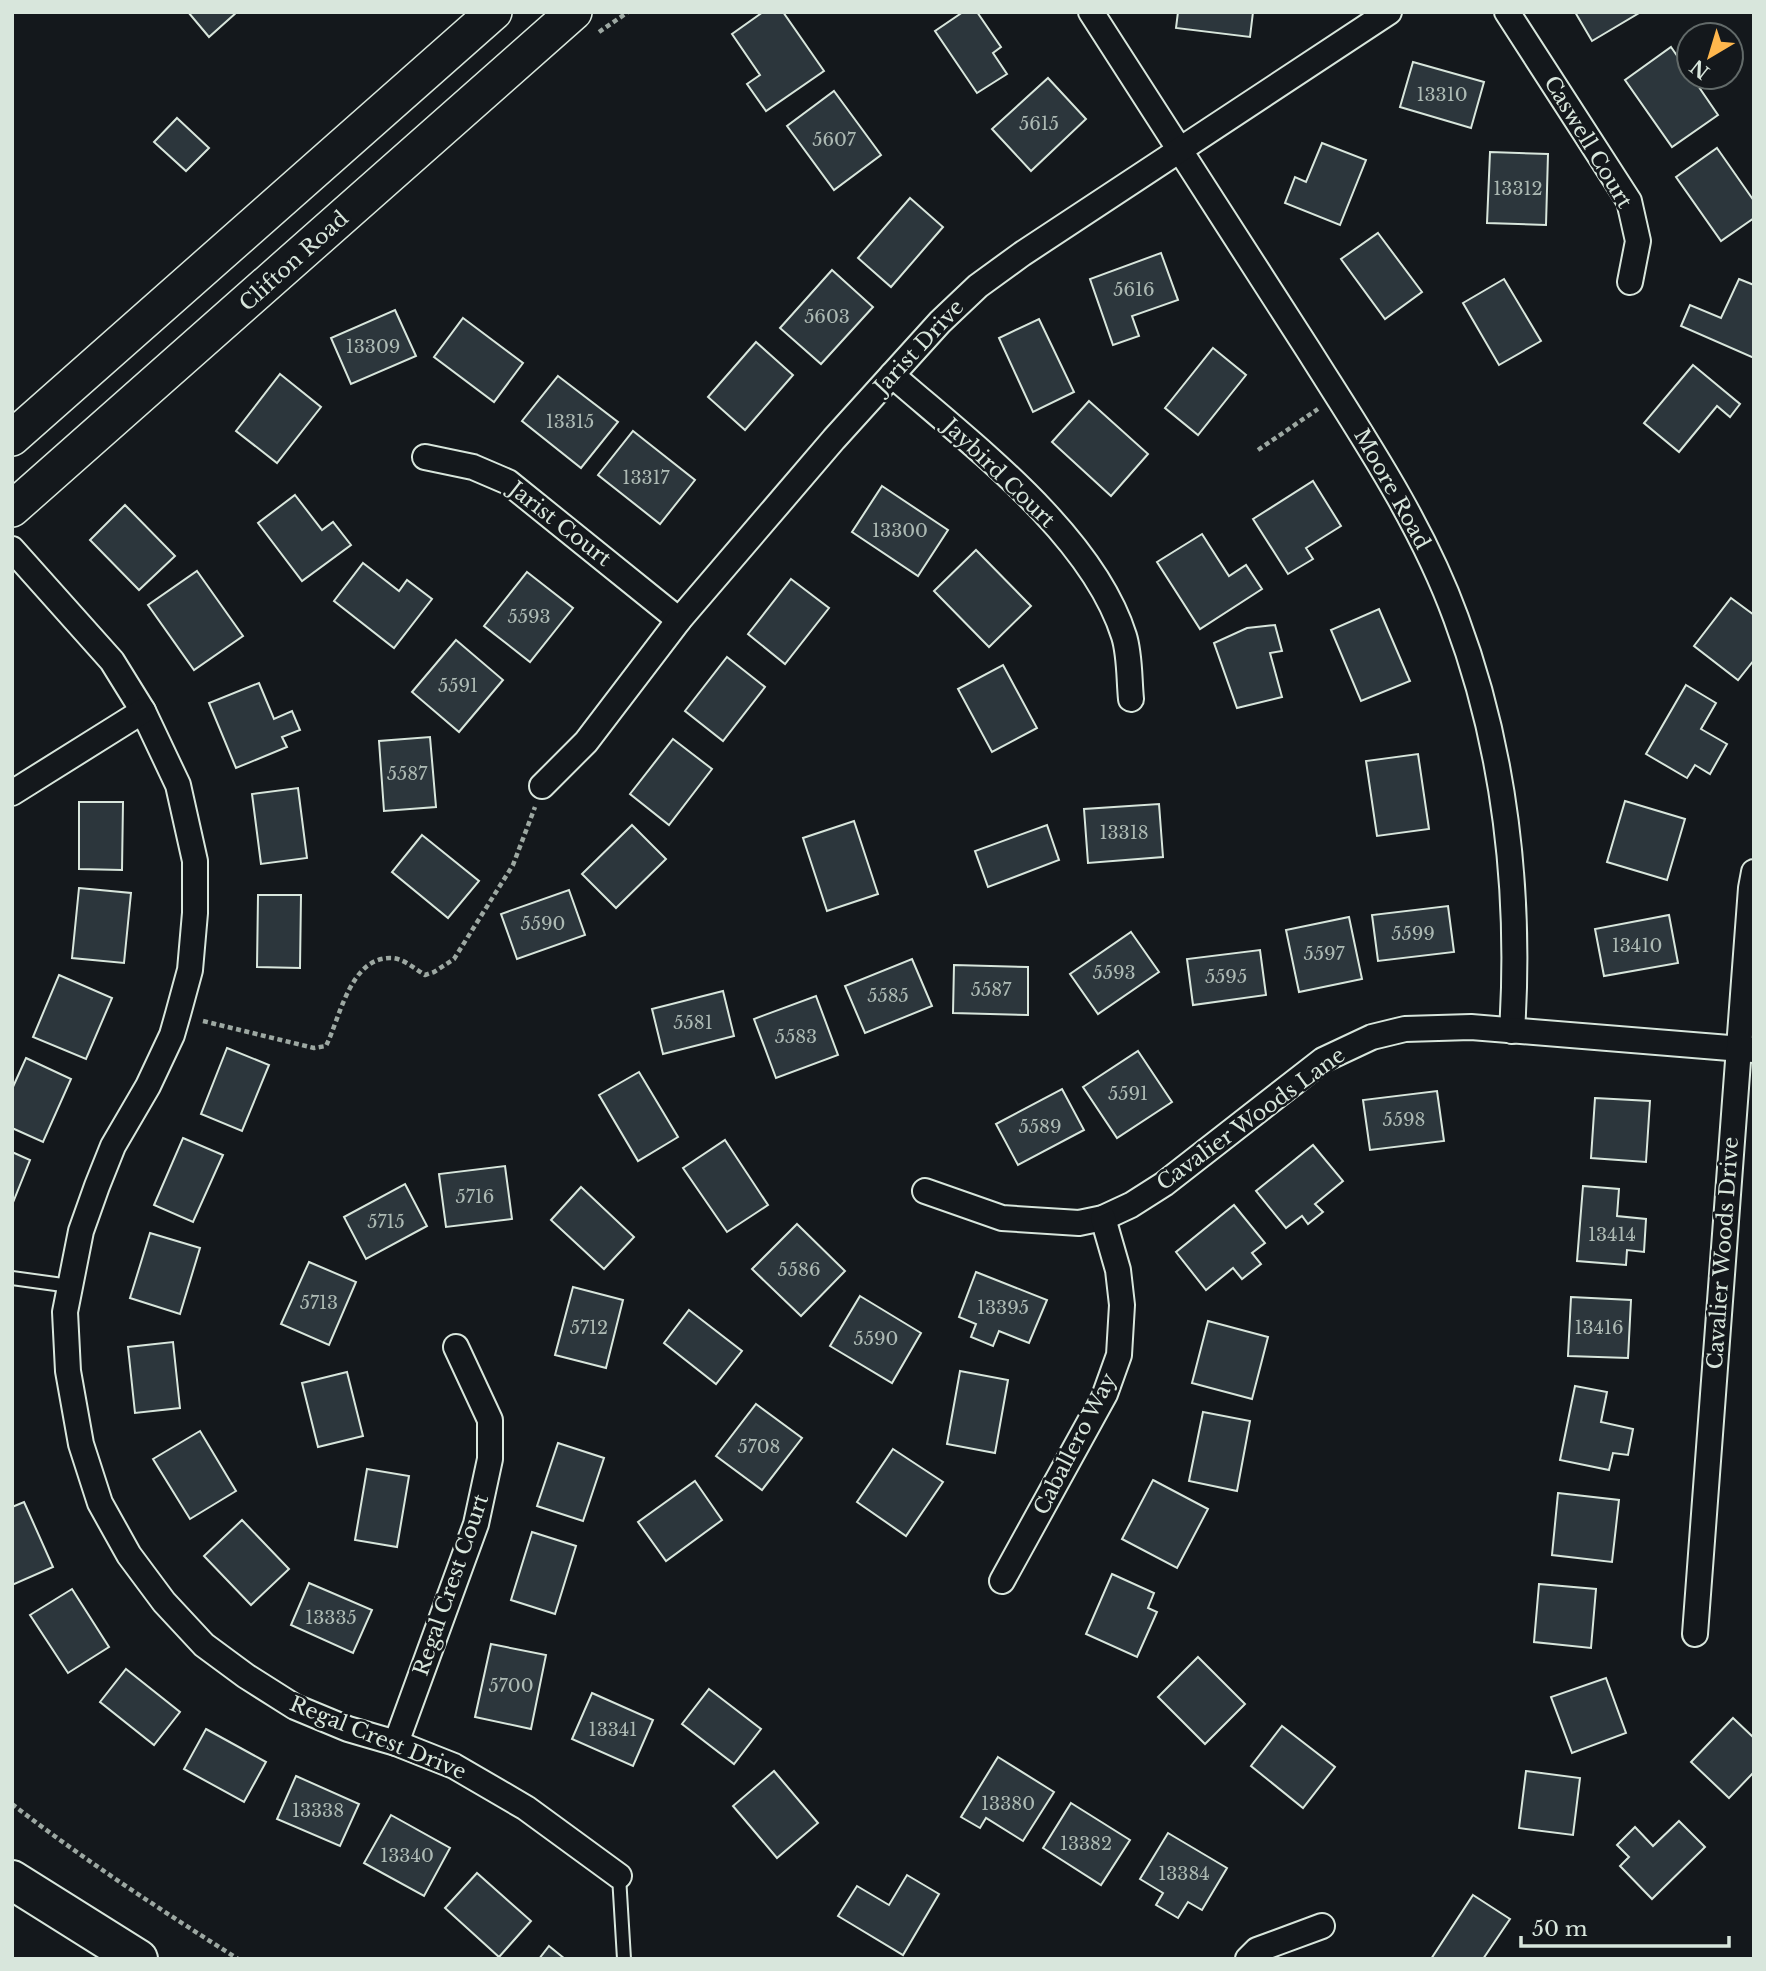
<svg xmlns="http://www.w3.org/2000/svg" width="1766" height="1971" viewBox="0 0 1766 1971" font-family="'Libre Baskerville',serif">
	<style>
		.building { fill: #2c363c; stroke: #d8e6dc; stroke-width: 2 }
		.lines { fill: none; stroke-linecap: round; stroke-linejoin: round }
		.service-casing { stroke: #d8e6dc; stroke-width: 16 }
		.minor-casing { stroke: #d8e6dc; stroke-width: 28 }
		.secondary-casing { stroke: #d8e6dc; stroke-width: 38 }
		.primary-casing { stroke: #d8e6dc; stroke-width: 42 }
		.path { stroke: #9da8a2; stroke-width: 4.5; stroke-dasharray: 5 3.5; stroke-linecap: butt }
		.service { stroke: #14181c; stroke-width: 12 }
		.minor { stroke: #14181c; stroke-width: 24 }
		.secondary { stroke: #14181c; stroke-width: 35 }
		.primary { stroke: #14181c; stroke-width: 38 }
		.labels { text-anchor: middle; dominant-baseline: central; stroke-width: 5; stroke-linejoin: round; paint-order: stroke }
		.number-label { font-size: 18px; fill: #adbab4 }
		.street-label { font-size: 21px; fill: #d8e6dc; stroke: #14181c }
	</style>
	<rect width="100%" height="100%" fill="#14181c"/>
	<!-- building -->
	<g class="building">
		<path d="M 188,12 L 237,12 L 209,37 Z"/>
		<path d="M 763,12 L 783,12 L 824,71 L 766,111 L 747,84 L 760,75 L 732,34 Z"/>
		<path d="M 963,12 L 977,12 L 1001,47 L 993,53 L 1007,74 L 977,93 L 935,31 Z"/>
		<path d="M 1178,12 L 1253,12 L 1250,37 L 1176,28 Z"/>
		<path d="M 1575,12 L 1638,12 L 1639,13 L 1592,41 Z"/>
		<path d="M 1671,47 L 1689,73 L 1689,77 L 1692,77 L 1718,115 L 1672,147 L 1625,80 Z"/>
		<path d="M 1413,62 L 1484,82 L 1471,128 L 1400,107 Z"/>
		<path d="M 1048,78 L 1086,119 L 1031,171 L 992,129 Z"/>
		<path d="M 834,91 L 881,155 L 834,190 L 787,126 Z"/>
		<path d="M 177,118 L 209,148 L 186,171 L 154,142 Z"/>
		<path d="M 1322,143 L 1366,160 L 1340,225 L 1285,203 L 1295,177 L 1306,182 Z"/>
		<path d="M 1717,148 L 1754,201 L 1754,218 L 1721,241 L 1676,177 Z"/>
		<path d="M 1490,152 L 1548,154 L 1546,225 L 1487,223 Z"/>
		<path d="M 910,198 L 943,227 L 891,287 L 858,258 Z"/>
		<path d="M 1378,233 L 1422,292 L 1385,319 L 1341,259 Z"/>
		<path d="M 1161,253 L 1178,300 L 1132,316 L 1139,336 L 1113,345 L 1090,279 Z"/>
		<path d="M 832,270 L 873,307 L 821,364 L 780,328 Z"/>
		<path d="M 1504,279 L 1541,341 L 1499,365 L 1463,303 Z"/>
		<path d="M 1739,279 L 1754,285 L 1754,358 L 1681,326 L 1690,305 L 1721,318 Z"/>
		<path d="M 395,310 L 416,356 L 351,384 L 331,338 Z"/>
		<path d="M 463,318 L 523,363 L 494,402 L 434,357 Z"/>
		<path d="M 1039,319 L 1074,392 L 1033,412 L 999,338 Z"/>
		<path d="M 756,342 L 793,375 L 745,430 L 708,397 Z"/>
		<path d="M 1213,348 L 1246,375 L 1198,435 L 1165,408 Z"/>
		<path d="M 1693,365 L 1740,404 L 1730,417 L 1717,406 L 1679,452 L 1644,423 Z"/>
		<path d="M 280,374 L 321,407 L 277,463 L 236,431 Z"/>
		<path d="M 558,376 L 618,422 L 581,468 L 522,421 Z"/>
		<path d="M 1089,401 L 1148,454 L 1111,496 L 1052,442 Z"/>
		<path d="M 633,431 L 695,480 L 660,524 L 598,475 Z"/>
		<path d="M 1313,481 L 1341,526 L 1306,548 L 1313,559 L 1288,574 L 1253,519 Z"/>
		<path d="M 882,486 L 948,530 L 918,576 L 852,532 Z"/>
		<path d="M 295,495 L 322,530 L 333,522 L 351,545 L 302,581 L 258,523 Z"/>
		<path d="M 125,505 L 175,556 L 139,590 L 90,540 Z"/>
		<path d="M 1202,534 L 1229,576 L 1246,565 L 1262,589 L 1200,629 L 1157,562 Z"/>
		<path d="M 976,550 L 1031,606 L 989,647 L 934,591 Z"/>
		<path d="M 363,563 L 399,591 L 407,580 L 432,599 L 394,648 L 334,601 Z"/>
		<path d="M 197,571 L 243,636 L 194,670 L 148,605 Z"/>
		<path d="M 527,572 L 573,608 L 530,662 L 484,626 Z"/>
		<path d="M 791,579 L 829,608 L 785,664 L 748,634 Z"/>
		<path d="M 1731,598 L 1754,615 L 1754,660 L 1738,680 L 1694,646 Z"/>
		<path d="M 1379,609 L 1410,681 L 1361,701 L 1331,630 Z"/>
		<path d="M 1275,625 L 1282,651 L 1270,653 L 1282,697 L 1237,708 L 1214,643 L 1247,628 Z"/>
		<path d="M 456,640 L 503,680 L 459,732 L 412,692 Z"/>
		<path d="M 727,657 L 765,687 L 723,741 L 685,711 Z"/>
		<path d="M 1003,665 L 1037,728 L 992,752 L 958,689 Z"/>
		<path d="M 259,683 L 274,719 L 292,711 L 300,730 L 282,737 L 287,747 L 236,768 L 209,703 Z"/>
		<path d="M 1686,685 L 1716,703 L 1701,729 L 1727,744 L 1710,774 L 1695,765 L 1687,778 L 1646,754 Z"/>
		<path d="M 430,737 L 436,807 L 384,811 L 379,741 Z"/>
		<path d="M 673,739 L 712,769 L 669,825 L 630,794 Z"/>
		<path d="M 1418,754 L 1429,829 L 1377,836 L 1366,761 Z"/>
		<path d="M 298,788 L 307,858 L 261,864 L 252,794 Z"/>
		<path d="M 1625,801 L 1685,819 L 1667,880 L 1607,862 Z"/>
		<path d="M 79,802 L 123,802 L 122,870 L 79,869 Z"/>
		<path d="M 1159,804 L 1163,857 L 1088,863 L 1084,809 Z"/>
		<path d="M 854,821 L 878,894 L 827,911 L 803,838 Z"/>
		<path d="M 632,825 L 666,859 L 616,908 L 582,874 Z"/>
		<path d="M 1047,825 L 1059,860 L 988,887 L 975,851 Z"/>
		<path d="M 422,835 L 479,881 L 448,918 L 392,872 Z"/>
		<path d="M 79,888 L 131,893 L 124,963 L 72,958 Z"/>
		<path d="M 569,890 L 585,935 L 517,959 L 501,914 Z"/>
		<path d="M 258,895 L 301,895 L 300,968 L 257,967 Z"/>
		<path d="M 1448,906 L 1454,952 L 1378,961 L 1372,915 Z"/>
		<path d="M 1669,915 L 1678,963 L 1604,976 L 1595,929 Z"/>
		<path d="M 1349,917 L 1362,979 L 1299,992 L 1286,930 Z"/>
		<path d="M 1131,932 L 1159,972 L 1098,1014 L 1070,974 Z"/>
		<path d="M 1260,950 L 1266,995 L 1193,1005 L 1187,959 Z"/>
		<path d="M 912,959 L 932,1006 L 865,1033 L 845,986 Z"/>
		<path d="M 954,965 L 1028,967 L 1028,1015 L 953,1013 Z"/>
		<path d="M 59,975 L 112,998 L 86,1059 L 33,1037 Z"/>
		<path d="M 723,991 L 734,1036 L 663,1054 L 652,1009 Z"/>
		<path d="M 816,996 L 838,1055 L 776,1078 L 754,1019 Z"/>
		<path d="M 227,1048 L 269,1065 L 242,1131 L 201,1114 Z"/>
		<path d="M 1138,1051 L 1172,1102 L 1117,1138 L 1083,1087 Z"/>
		<path d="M 26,1058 L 71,1079 L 43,1142 L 12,1128 L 12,1089 Z"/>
		<path d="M 639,1072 L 678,1137 L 638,1161 L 599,1095 Z"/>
		<path d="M 1062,1089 L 1084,1130 L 1018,1165 L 996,1124 Z"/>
		<path d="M 1437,1091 L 1444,1141 L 1370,1150 L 1363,1100 Z"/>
		<path d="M 1595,1098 L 1650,1101 L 1646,1162 L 1591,1158 Z"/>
		<path d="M 183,1138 L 223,1155 L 193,1222 L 154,1205 Z"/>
		<path d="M 725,1140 L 768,1205 L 727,1232 L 683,1168 Z"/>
		<path d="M 1313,1145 L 1343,1181 L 1315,1204 L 1323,1212 L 1308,1224 L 1302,1216 L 1286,1228 L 1256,1191 Z"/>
		<path d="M 12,1152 L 30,1160 L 12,1205 Z"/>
		<path d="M 505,1166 L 512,1219 L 446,1227 L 439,1174 Z"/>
		<path d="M 405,1184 L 427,1226 L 366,1259 L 344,1217 Z"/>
		<path d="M 1583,1186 L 1619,1189 L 1617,1216 L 1646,1219 L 1644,1252 L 1627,1250 L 1626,1265 L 1577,1261 Z"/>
		<path d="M 581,1187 L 634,1237 L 604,1269 L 551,1220 Z"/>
		<path d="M 1234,1205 L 1265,1243 L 1252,1253 L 1261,1264 L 1242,1279 L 1233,1268 L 1206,1290 L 1176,1252 Z"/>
		<path d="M 797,1224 L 845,1271 L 801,1316 L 752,1269 Z"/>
		<path d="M 150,1233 L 200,1248 L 180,1314 L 130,1298 Z"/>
		<path d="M 309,1262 L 356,1282 L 329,1345 L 281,1324 Z"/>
		<path d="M 976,1272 L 1047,1300 L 1029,1343 L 999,1331 L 993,1346 L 971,1337 L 976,1324 L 959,1317 Z"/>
		<path d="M 573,1287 L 623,1300 L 606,1368 L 555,1355 Z"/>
		<path d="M 860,1296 L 921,1333 L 892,1383 L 830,1346 Z"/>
		<path d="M 1571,1297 L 1631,1300 L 1628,1358 L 1568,1356 Z"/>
		<path d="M 689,1310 L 742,1351 L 716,1384 L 664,1343 Z"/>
		<path d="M 1208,1321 L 1268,1337 L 1252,1399 L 1192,1383 Z"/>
		<path d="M 173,1342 L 180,1408 L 135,1413 L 128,1347 Z"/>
		<path d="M 960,1371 L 1008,1380 L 995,1453 L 947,1444 Z"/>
		<path d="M 347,1372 L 363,1436 L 318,1447 L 302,1383 Z"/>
		<path d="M 1575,1386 L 1607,1392 L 1601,1422 L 1633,1429 L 1628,1455 L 1613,1453 L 1609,1470 L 1560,1460 Z"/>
		<path d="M 756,1404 L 802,1438 L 762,1490 L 716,1456 Z"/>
		<path d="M 1203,1412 L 1250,1421 L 1237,1491 L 1189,1481 Z"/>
		<path d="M 200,1431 L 236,1491 L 190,1519 L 153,1459 Z"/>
		<path d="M 558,1443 L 604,1458 L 583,1521 L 537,1506 Z"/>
		<path d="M 893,1449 L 943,1482 L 906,1536 L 857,1502 Z"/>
		<path d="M 367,1469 L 409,1476 L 397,1547 L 355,1540 Z"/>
		<path d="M 1153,1480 L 1208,1509 L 1177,1568 L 1122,1539 Z"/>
		<path d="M 695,1481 L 722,1520 L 666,1561 L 638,1522 Z"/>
		<path d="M 1558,1493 L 1619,1500 L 1612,1562 L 1552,1555 Z"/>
		<path d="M 24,1502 L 53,1567 L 12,1585 L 12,1507 Z"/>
		<path d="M 242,1520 L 289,1569 L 251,1605 L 204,1556 Z"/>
		<path d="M 532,1532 L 576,1546 L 555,1614 L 511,1600 Z"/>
		<path d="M 1112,1574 L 1154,1593 L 1148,1608 L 1157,1612 L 1137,1657 L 1086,1634 Z"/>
		<path d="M 309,1583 L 372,1610 L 353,1653 L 291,1625 Z"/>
		<path d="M 1539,1584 L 1596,1589 L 1591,1648 L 1534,1642 Z"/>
		<path d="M 72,1589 L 109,1647 L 68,1673 L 30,1615 Z"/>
		<path d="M 491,1644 L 546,1655 L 531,1729 L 475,1717 Z"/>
		<path d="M 1198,1657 L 1245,1704 L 1205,1744 L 1158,1697 Z"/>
		<path d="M 126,1669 L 180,1712 L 154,1745 L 100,1702 Z"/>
		<path d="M 1606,1678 L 1626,1733 L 1572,1753 L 1551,1697 Z"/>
		<path d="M 709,1689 L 761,1729 L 734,1764 L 682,1724 Z"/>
		<path d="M 592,1693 L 653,1720 L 633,1766 L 572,1739 Z"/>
		<path d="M 1733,1718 L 1754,1738 L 1754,1772 L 1729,1798 L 1691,1762 Z"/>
		<path d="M 1282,1726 L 1335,1767 L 1303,1808 L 1251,1766 Z"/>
		<path d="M 206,1729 L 266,1762 L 244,1802 L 184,1769 Z"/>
		<path d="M 998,1757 L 1054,1792 L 1023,1841 L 986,1818 L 980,1828 L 961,1817 Z"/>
		<path d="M 774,1771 L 818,1823 L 777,1858 L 733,1806 Z"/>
		<path d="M 1526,1771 L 1580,1778 L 1573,1835 L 1519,1828 Z"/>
		<path d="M 296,1776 L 359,1804 L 340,1846 L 277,1819 Z"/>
		<path d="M 1071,1803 L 1130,1840 L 1101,1885 L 1043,1848 Z"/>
		<path d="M 391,1815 L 450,1848 L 424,1896 L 364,1863 Z"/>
		<path d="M 1679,1821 L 1705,1847 L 1652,1899 L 1620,1866 L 1629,1857 L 1617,1845 L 1635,1827 L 1653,1846 Z"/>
		<path d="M 1168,1833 L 1227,1868 L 1202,1910 L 1188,1902 L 1178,1918 L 1156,1905 L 1163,1893 L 1140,1879 Z"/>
		<path d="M 477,1873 L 531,1921 L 499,1957 L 445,1908 Z"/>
		<path d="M 907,1875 L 939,1894 L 903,1955 L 838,1916 L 857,1886 L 889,1905 Z"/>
		<path d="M 1473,1895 L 1510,1919 L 1483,1959 L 1431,1959 Z"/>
		<path d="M 549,1946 L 565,1959 L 539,1959 Z"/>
	</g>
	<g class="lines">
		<defs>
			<g id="service">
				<path d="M 12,1278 L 70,1286"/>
				<path d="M 619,1876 L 624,1959"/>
			</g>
			<g id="minor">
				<path d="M 1091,12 C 1163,125 1237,238 1309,351 C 1363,437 1421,522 1456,618 C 1505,749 1521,892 1512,1031"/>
				<path d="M 1507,12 L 1629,201 L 1638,241 L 1630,282"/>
				<path d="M 892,375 C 970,443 1092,534 1124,636 C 1130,655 1129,679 1131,699"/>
				<path d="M 425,457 L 473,467 L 508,482 L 679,620"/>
				<path d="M 12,549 L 112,661 L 143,711 L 178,785 L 195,861 L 195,913 L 190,970 L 178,1014 L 172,1035 L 148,1086 L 113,1146 L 97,1186 L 81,1231 L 65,1312 L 68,1371 L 81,1444 L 100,1503 L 129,1555 L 164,1602 L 204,1645 L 246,1676 L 295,1707 L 348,1729 L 396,1743 L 454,1766 L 526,1808 L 619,1876"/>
				<path d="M 542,786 L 586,742 L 679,620 L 834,439 L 940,322 L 978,286 L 1022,254 L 1389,12"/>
				<path d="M 12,793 L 143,711"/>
				<path d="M 925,1191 L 1002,1218 L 1079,1223 L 1103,1218 L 1131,1205 L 1164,1184 L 1323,1060 L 1372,1037 L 1405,1029 L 1471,1027 L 1754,1050"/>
				<path d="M 1002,1581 L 1105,1394 L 1119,1355 L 1122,1305 L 1118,1270 L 1103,1218"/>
				<path d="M 1695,1634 L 1751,888 L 1754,872"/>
				<path d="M 396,1743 L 476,1524 L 490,1459 L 490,1420 L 456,1347"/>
				<path d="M 1248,1959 L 1257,1950 L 1322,1926"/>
			</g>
			<g id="secondary">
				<path d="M 12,438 L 494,12"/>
				<path d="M 12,509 L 574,12"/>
			</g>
			<path id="primary" d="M 12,1880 L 138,1959"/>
		</defs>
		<!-- service casing -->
		<use href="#service" class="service-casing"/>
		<!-- minor casing -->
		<use href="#minor" class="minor-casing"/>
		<!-- secondary casing -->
		<use href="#secondary" class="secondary-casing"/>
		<!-- primary casing -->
		<use href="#primary" class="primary-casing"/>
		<!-- path -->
		<g class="path">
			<path d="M 599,32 L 628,12"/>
			<path d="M 1258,450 L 1318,409"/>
			<path d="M 203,1021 L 314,1048 L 326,1046 C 340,1018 350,957 391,958 C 403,958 415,969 425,975 L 434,972 L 454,959 L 513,865 L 535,807"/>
			<path d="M 12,1804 C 84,1860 161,1910 238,1959"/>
		</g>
		<!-- service -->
		<use href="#service" class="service"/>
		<!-- minor -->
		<use href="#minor" class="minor"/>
		<!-- secondary -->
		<use href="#secondary" class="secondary"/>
		<!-- primary -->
		<use href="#primary" class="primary"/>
	</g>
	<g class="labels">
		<!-- number labels -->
		<g class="number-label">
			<text x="1442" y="95">13310</text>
			<text x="1039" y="124">5615</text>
			<text x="834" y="140">5607</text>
			<text x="1518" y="189">13312</text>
			<text x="1134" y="290">5616</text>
			<text x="827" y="317">5603</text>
			<text x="373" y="347">13309</text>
			<text x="570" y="422">13315</text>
			<text x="646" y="478">13317</text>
			<text x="900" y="531">13300</text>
			<text x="529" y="617">5593</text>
			<text x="458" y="686">5591</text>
			<text x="407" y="774">5587</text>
			<text x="1124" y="833">13318</text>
			<text x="543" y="924">5590</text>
			<text x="1413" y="934">5599</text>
			<text x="1637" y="946">13410</text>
			<text x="1324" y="954">5597</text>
			<text x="1114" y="973">5593</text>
			<text x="1226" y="977">5595</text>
			<text x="991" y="990">5587</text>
			<text x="888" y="996">5585</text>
			<text x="693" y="1023">5581</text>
			<text x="796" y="1037">5583</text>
			<text x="1128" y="1094">5591</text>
			<text x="1404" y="1120">5598</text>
			<text x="1040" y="1127">5589</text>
			<text x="475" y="1197">5716</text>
			<text x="386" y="1222">5715</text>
			<text x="1612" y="1235">13414</text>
			<text x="799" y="1270">5586</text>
			<text x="319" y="1303">5713</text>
			<text x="1003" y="1308">13395</text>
			<text x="589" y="1328">5712</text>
			<text x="1599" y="1328">13416</text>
			<text x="876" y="1339">5590</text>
			<text x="759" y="1447">5708</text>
			<text x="331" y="1618">13335</text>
			<text x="511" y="1686">5700</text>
			<text x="613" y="1730">13341</text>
			<text x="1008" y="1804">13380</text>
			<text x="318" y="1811">13338</text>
			<text x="1086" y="1844">13382</text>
			<text x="407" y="1856">13340</text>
			<text x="1184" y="1874">13384</text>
		</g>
		<!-- street labels -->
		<g class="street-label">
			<text transform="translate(1588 142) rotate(59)">Caswell Court</text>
			<text transform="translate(294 261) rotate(-42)">Clifton Road</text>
			<text transform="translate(919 347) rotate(-47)">Jarist Drive</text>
			<text transform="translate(999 473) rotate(44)">Jaybird Court</text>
			<text transform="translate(1392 489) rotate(61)">Moore Road</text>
			<text transform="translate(560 524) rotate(38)">Jarist Court</text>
			<text transform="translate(1251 1119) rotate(-36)">Cavalier Woods Lane</text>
			<text transform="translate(1723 1253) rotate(-86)">Cavalier Woods Drive</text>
			<text transform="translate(1075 1444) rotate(-63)">Caballero Way</text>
			<text transform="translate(451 1585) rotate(-71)">Regal Crest Court</text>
			<text transform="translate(378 1738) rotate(22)">Regal Crest Drive</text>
		</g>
	</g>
	<!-- border -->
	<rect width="1766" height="1971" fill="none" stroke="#d8e6dc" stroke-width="28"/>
	<!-- north arrow -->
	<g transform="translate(1710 56) rotate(218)"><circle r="33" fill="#14181c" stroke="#626a69" stroke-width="2"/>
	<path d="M0-5L12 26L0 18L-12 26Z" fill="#ffb74d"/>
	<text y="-10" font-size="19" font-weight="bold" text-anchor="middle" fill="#d8e6dc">N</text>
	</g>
	<!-- scale -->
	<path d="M1521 1936v10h208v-10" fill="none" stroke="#d8e6dc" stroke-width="3.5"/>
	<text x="1532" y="1936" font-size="21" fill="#d8e6dc" stroke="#14181c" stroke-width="5" paint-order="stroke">50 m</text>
</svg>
